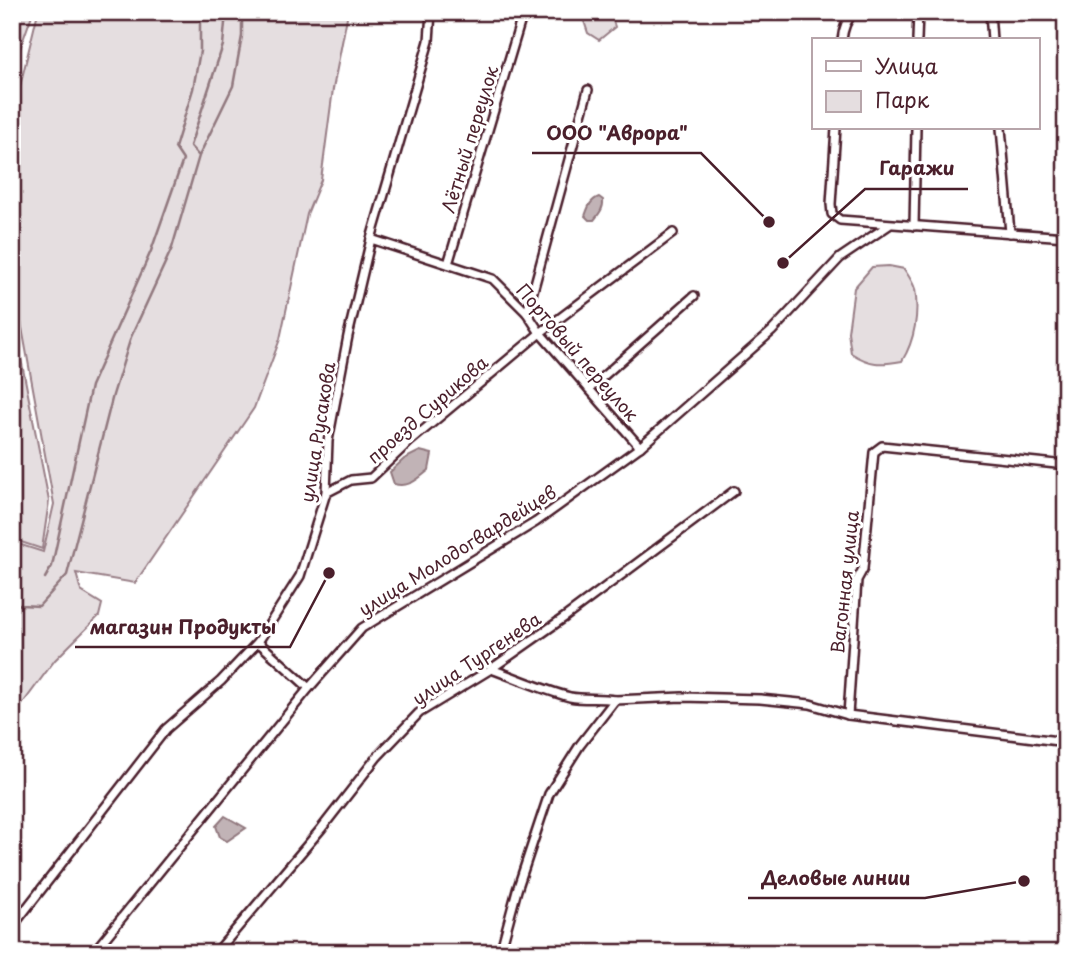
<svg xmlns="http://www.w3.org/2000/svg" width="1078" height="965" viewBox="0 0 1078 965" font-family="'Playpen Sans',sans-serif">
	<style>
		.green { fill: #e5dee0; stroke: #987e86; stroke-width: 2 }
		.water { fill: #c1b3b6; stroke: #91787e; stroke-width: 2 }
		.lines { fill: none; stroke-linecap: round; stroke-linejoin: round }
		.stream { stroke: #91787e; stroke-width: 2.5 }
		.minor-casing { stroke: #4a1f2b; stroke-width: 12 }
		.minor { stroke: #fff; stroke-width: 7 }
		.labels { text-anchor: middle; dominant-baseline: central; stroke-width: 6; stroke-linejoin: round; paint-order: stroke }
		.street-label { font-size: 18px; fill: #4a1f2b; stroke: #fff }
		.leader { fill: none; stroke: #4a1f2b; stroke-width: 2.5 }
		.callout-dot { fill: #4a1f2b; stroke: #fff; stroke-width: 2.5 }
		.callout-label { font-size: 19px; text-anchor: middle; font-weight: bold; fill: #4a1f2b; stroke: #fff; stroke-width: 6; stroke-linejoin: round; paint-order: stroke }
	</style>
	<rect width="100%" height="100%" fill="#fff"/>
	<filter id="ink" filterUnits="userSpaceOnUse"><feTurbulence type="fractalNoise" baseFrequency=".0143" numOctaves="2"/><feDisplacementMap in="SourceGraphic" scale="14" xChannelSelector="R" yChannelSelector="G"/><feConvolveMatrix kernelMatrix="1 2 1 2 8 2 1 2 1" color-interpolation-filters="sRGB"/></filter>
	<g filter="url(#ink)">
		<!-- green -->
		<g class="green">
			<path d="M 12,12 L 33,12 L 12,71 Z"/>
			<path d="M 38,12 L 348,12 L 333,89 L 321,180 L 307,214 L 280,339 L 254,408 L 135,583 L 76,573 L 81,591 L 102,604 L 99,616 L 55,660 L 12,718 L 12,542 L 43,552 L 54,504 L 17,300 L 12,288 L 12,173 L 17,167 L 12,141 L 12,119 Z"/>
			<path d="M 581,12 L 610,12 L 615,27 L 599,40 L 588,33 Z"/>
			<path d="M 889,266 L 904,269 C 908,275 913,282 915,289 C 919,313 915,340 902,361 C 880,365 870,365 851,353 L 848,332 L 854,288 L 872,267 Z"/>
			<path d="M 12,313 L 49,501 L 42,549 L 12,539 Z"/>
		</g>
		<!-- water -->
		<g class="water">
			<path d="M 599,197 L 603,200 C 604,208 599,214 594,220 L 589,220 L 585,216 C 588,208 590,200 599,197 Z"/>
			<path d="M 420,451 L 432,454 L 429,470 C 418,479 409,488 394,484 L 390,472 L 404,459 Z"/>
			<path d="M 225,816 L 246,828 L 227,841 L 220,837 L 216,826 Z"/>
		</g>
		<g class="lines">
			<!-- stream -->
			<g class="stream">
				<path d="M 198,155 L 190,146 L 223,45 L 226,12"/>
				<path d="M 45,578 L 52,566 L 91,386 L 151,251 L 183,160 L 175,148 L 193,89 L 200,51 L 200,12"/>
				<path d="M 12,602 L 21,605 L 39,606 L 67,575 L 113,395 L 131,337 L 172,248 L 199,156 L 233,86 L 242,36 L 242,12"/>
			</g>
			<defs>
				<g id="minor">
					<path d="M 990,12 L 992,40"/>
					<path d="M 842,40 C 843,30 846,20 854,12"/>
					<path d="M 917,40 L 918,12"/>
					<path d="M 836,128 L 831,204 L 832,214 L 840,220 L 1066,237"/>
					<path d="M 1001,128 L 1010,233"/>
					<path d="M 914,226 L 916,128"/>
					<path d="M 371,239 L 493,279 L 527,313 L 540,333 L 640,447"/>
					<path d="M 448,264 L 520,23"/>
					<path d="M 527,313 L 588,90"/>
					<path d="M 589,389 L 694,296"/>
					<path d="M 326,493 L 351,480 L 371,478 L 408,443 L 540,333 L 673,233"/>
					<path d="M 258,642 L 309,688"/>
					<path d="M 491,669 C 517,678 543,690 570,697 C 585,700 600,697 615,700"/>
					<path d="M 848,715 L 857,580 L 863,569 L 874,452 L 882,446 L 1066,465"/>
					<path d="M 12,927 L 166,729 L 221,681 L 258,642 L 300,576 L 326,493 L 328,441 L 348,336 L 371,239 L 429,41 L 431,12"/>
					<path d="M 93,953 L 309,688 L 362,628 L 536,522 L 640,447 L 772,331 L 840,258 L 889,225"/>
					<path d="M 216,953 L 321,829 L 377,757 L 419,713 L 491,669 L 565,617 L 734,491"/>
					<path d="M 500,953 L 517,890 L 549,794 L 580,745 L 615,700 L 682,697 L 760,699 L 810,704 L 848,715 L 1066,742"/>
				</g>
			</defs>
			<!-- minor casing -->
			<use href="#minor" class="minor-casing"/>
			<!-- minor -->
			<use href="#minor" class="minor"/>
		</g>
	</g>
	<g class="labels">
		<!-- street labels -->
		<g class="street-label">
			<text transform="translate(469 139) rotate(-73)">Лётный переулок</text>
			<text transform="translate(578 352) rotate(49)">Портовый переулок</text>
			<text transform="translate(427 409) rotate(-41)">проезд Сурикова</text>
			<text transform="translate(317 432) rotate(-81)">улица Русакова</text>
			<text transform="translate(457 550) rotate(-32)">улица Молодогвардейцев</text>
			<text transform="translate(844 582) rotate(-84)">Вагонная улица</text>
			<text transform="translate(476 658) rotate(-34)">улица Тургенева</text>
		</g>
	</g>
	<!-- callouts -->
	<path class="leader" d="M769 222L701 153H532M783 263L865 189H968M329 573L290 647H75M1024 881L925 898H748"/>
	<g class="callout-dot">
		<circle cx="769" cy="222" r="7"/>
		<circle cx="783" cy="263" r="7"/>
		<circle cx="329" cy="573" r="7"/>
		<circle cx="1024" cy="881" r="7"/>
	</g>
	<g class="callout-label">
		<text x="617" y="140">ООО "Аврора"</text>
		<text x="917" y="175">Гаражи</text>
		<text x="183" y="634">магазин Продукты</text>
		<text x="836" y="885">Деловые линии</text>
	</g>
	<!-- margin -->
	<rect width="1078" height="965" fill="none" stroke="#fff" stroke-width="42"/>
	<rect x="21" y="21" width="1036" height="923" fill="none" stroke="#4a1f2b" stroke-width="2.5" filter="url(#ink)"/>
	<!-- legend -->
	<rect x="812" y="38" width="228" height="91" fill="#ffffff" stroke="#b7a5aa" stroke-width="2"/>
	<rect x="826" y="61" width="35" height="10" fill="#ffffff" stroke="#b7a5aa" stroke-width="2"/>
	<text x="875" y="74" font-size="21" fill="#4a1f2b">Улица</text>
	<rect x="826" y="91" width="35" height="21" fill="#e5dee0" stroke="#b7a5aa" stroke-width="2"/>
	<text x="875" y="108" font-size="21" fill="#4a1f2b">Парк</text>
</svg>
